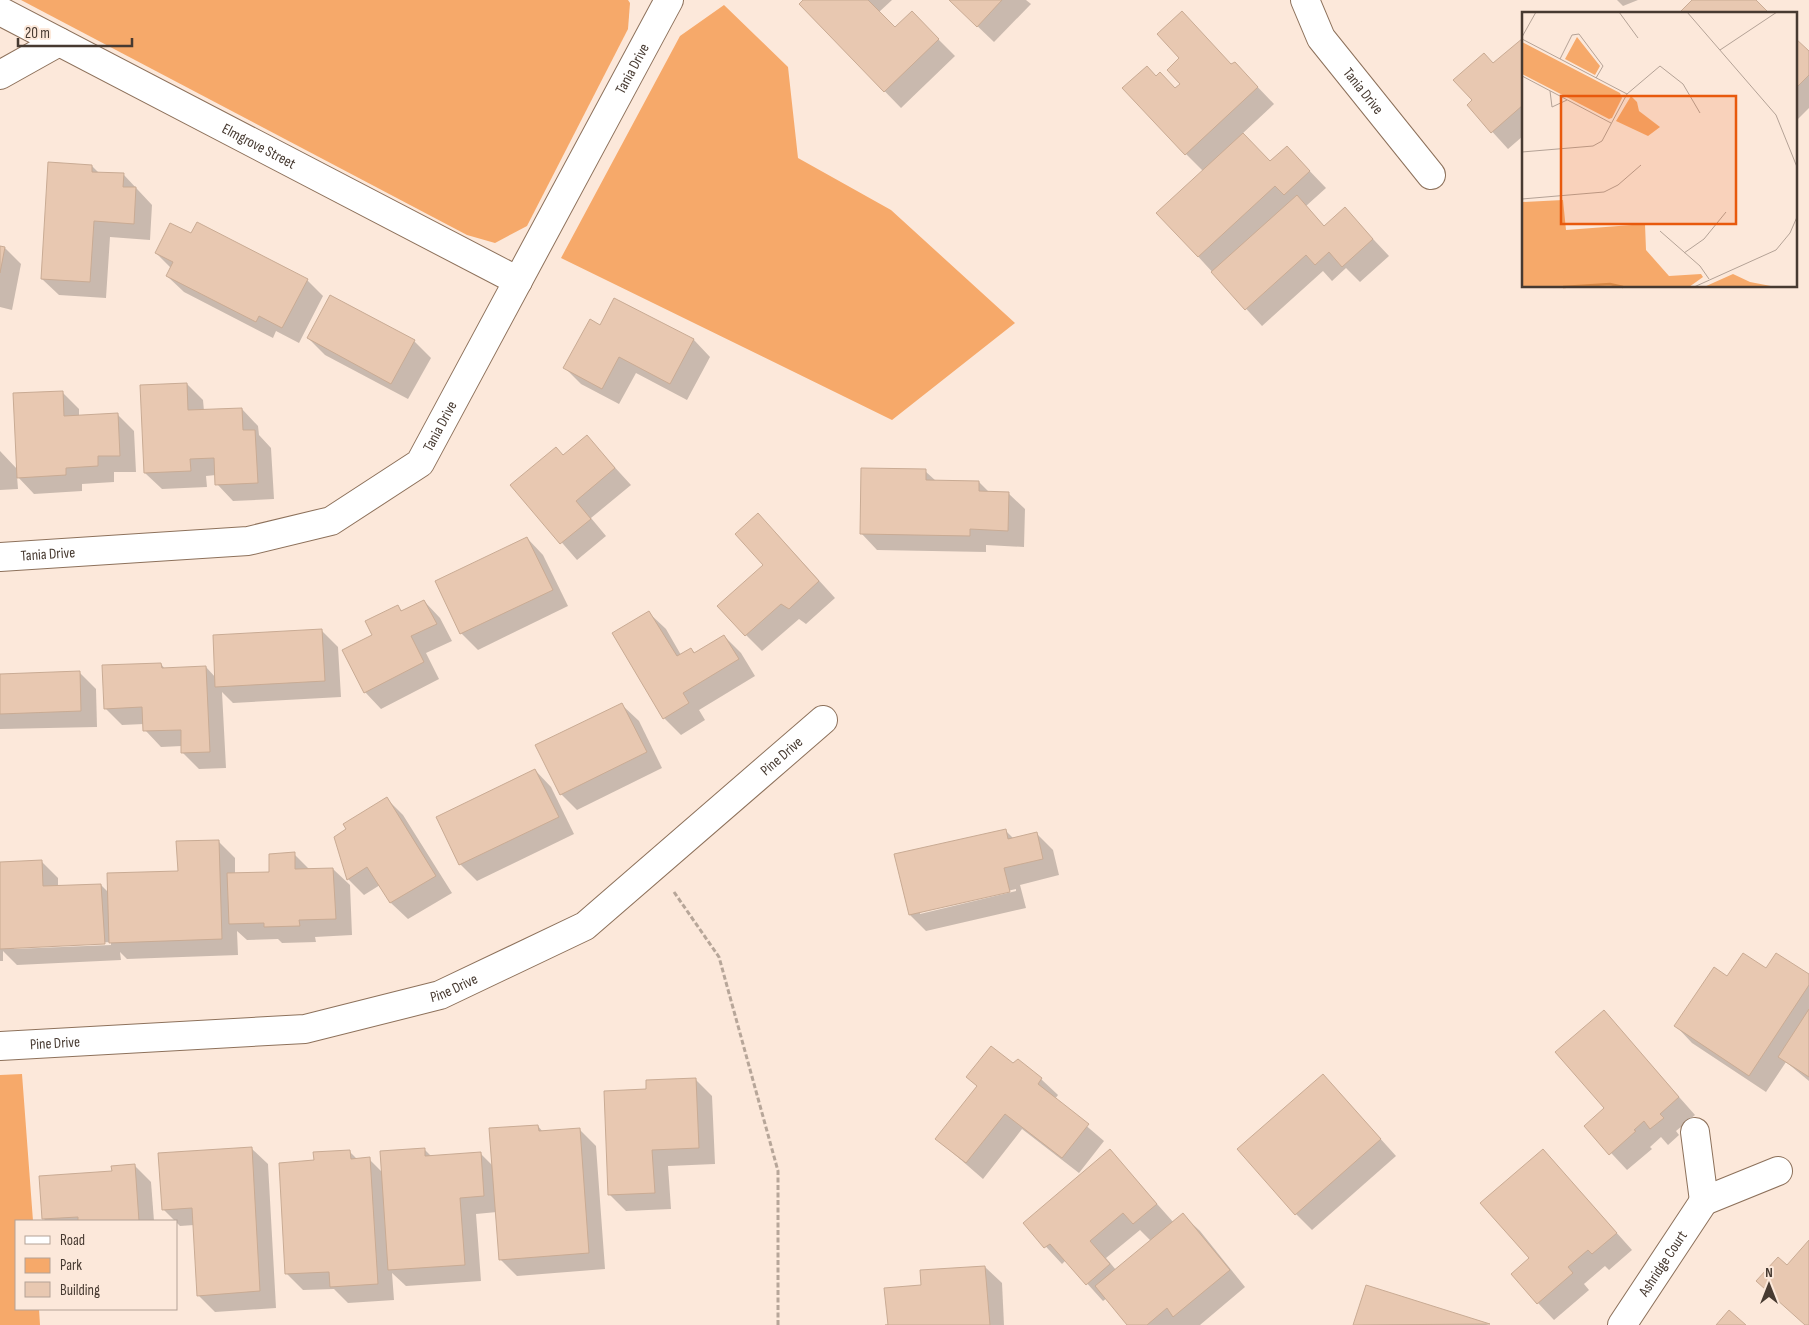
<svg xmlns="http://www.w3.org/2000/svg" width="1809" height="1325" viewBox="0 0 1809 1325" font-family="'Sofia Sans Condensed',sans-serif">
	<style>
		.green { fill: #f6a96a }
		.shadow { fill: #0003; fill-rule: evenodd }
		.building { fill: #e8c8b1; stroke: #c9ab94 }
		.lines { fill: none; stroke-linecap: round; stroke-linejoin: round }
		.minor-casing { stroke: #8d715b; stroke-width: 30 }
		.path { stroke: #b7a699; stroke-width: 3; stroke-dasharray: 5 2.5; stroke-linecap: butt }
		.minor { stroke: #fff; stroke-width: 28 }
		.labels { text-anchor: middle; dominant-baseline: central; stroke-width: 5; stroke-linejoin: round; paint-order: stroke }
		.street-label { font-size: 15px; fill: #473a31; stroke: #fce8da }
		.inset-river { fill: none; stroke: #d98946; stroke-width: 2.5 }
		.inset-road { fill: none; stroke: #b4a296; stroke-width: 1 }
		.view { fill: #e8590c; fill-opacity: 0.15; stroke: #e8590c; stroke-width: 2.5 }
		.inset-edge { fill: none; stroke: #473a31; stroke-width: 2.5 }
	</style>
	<rect width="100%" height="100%" fill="#fce8da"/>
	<!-- green -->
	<g class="green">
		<path d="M 21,0 L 628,0 L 630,3 L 628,29 L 527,226 L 495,243 L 467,235 Z"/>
		<path d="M 724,5 L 788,67 L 798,158 L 891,210 L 1015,323 L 892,420 L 561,258 L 680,36 Z"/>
		<path d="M 22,1074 L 33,1221 L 16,1221 L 16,1309 L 39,1309 L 40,1325 L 0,1325 L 0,1075 Z"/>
	</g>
	<!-- shadow -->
	<g class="shadow">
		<path d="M 804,0 L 892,0 L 879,12 L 895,29 L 912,13 L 955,56 L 901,108 L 800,4 Z"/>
		<path d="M 950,0 L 1026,0 L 1031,4 L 994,42 Z"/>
		<path d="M 1617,0 L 1638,0 L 1623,6 Z"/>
		<path d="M 1523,40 L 1523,136 L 1508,149 L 1468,105 L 1473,100 L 1494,64 Z"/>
		<path d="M 1795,40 L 1809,53 L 1809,108 L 1795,122 Z"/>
		<path d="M 1232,66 L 1251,80 L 1274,104 L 1242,134 L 1270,163 L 1303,164 L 1326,188 L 1306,206 L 1325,227 L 1345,209 L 1389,256 L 1360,282 L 1346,268 L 1332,281 L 1323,271 L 1262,326 L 1158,213 L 1203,171 L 1186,154 L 1156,77 L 1176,89 Z"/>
		<path d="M 92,166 L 99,173 L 124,175 L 152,205 L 150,240 L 110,237 L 106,298 L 59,295 L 42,279 Z"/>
		<path d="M 192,235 L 307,280 L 323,296 L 299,343 L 276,331 L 273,338 L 184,292 L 167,276 L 171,268 L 156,253 Z"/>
		<path d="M 0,247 L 5,248 L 21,264 L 12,310 L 0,307 Z"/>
		<path d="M 615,299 L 694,340 L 710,357 L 687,400 L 636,373 L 619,404 L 581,384 L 565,368 L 600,326 Z"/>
		<path d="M 308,338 L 414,341 L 431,358 L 408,399 L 325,355 Z"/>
		<path d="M 187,384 L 203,400 L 204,411 L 242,409 L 258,426 L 259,435 L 271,448 L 274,499 L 233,501 L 217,484 L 216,475 L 206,476 L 207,487 L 162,489 L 145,473 Z"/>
		<path d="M 62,392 L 79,409 L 79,417 L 118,415 L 134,431 L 136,472 L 114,472 L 114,482 L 82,484 L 82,491 L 34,494 L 17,476 L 18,489 L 0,490 L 0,451 L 17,469 Z"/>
		<path d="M 587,437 L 631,485 L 591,518 L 606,536 L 577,560 L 512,485 L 564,456 Z"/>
		<path d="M 925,471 L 936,481 L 979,482 L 989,492 L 1008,493 L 1025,509 L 1024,547 L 986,545 L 986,552 L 877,550 L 861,533 Z"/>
		<path d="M 774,531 L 835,598 L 806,624 L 799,619 L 762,651 L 746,635 Z"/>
		<path d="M 527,538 L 543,555 L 568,606 L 478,650 L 461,633 Z"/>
		<path d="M 424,601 L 440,618 L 452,641 L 426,653 L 439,679 L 381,709 L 365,692 L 373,635 L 397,606 L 403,612 Z"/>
		<path d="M 649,613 L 666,629 L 681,655 L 691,649 L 695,653 L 724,636 L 741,653 L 755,676 L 699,710 L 705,720 L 681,735 L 664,718 Z"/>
		<path d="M 322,631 L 338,647 L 341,697 L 233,703 L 222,692 L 226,768 L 199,769 L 182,752 L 182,746 L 161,747 L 145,730 L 144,724 L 122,725 L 105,708 L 161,664 L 165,669 L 206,667 L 216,678 Z"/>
		<path d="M 79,672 L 96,689 L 97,727 L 0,729 L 0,675 Z"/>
		<path d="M 622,705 L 639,721 L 662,768 L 577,810 L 561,794 Z"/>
		<path d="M 535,770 L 551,787 L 574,834 L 477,881 L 460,864 Z"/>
		<path d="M 387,799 L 403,815 L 452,893 L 408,919 L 391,903 L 380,885 L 364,895 L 348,879 Z"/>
		<path d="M 1005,830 L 1014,839 L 1036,833 L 1053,850 L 1059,875 L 1020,885 L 1026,908 L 926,931 L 910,915 L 896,855 ZM 1016,889 L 1016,891 L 920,914 L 920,912 Z"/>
		<path d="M 218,841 L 235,858 L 235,874 L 271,873 L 294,854 L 310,870 L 333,869 L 350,885 L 352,935 L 315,937 L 316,942 L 282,943 L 278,939 L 247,940 L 237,931 L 238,955 L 127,959 L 120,952 L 121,960 L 17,965 L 3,951 L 3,961 L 0,961 L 0,864 L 41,861 L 58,878 L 58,887 L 101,885 L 109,893 L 179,872 ZM 111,942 L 111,945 L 14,949 L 14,947 Z"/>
		<path d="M 1766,969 L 1809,976 L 1809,1081 L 1786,1062 L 1766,1092 L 1692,1043 L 1676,1026 L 1727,978 Z"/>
		<path d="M 1604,1012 L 1695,1115 L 1676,1131 L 1679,1135 L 1668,1145 L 1661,1137 L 1650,1147 L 1652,1149 L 1627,1170 L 1586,1126 L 1606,1108 Z"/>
		<path d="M 1013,1064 L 1041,1079 L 1058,1095 L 1055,1099 L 1104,1141 L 1079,1173 L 1022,1129 L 983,1179 L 937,1139 L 978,1087 L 967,1077 Z"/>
		<path d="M 1323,1075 L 1396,1156 L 1312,1230 L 1296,1214 Z"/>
		<path d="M 695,1079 L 712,1096 L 715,1164 L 668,1166 L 671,1209 L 626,1211 L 610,1195 L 648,1090 Z"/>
		<path d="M 538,1126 L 543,1132 L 580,1130 L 596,1146 L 605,1269 L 517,1276 L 500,1259 L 497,1212 L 476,1214 L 481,1281 L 406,1286 L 392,1273 L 394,1300 L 348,1303 L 334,1289 L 303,1290 L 287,1274 L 315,1162 L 350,1152 L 357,1159 L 369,1159 L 382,1172 L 424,1149 L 432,1157 L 481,1154 L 493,1166 Z"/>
		<path d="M 251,1148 L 268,1164 L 276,1308 L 215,1312 L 198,1295 L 194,1225 L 180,1226 L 163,1209 Z"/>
		<path d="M 1543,1150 L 1632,1250 L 1609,1270 L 1605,1266 L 1584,1284 L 1589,1290 L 1554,1320 L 1538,1303 Z"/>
		<path d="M 1110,1151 L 1174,1223 L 1183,1215 L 1200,1231 L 1245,1287 L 1200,1325 L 1129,1325 L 1107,1298 L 1103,1301 L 1066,1260 L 1062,1264 L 1025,1224 ZM 1140,1230 L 1151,1241 L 1116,1270 L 1106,1258 Z"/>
		<path d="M 135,1166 L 151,1182 L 154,1221 L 46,1221 L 43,1218 L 113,1172 Z"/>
		<path d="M 985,1267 L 1002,1283 L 1004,1325 L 889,1325 L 922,1286 Z"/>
		<path d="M 1366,1287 L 1489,1325 L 1354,1325 Z"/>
	</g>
	<!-- building -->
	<g class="building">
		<path d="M 803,0 L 868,0 L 895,27 L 912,11 L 939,39 L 884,92 L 799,4 Z"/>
		<path d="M 949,0 L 1002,0 L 977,27 Z"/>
		<path d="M 1692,0 L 1756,0 L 1770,14 L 1678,14 Z"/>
		<path d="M 1182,11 L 1231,64 L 1235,62 L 1258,87 L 1185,155 L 1122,88 L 1147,66 L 1156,76 L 1160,72 L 1175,88 L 1180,84 L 1167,70 L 1179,58 L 1157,34 Z"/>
		<path d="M 1523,38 L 1523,105 L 1491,133 L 1467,105 L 1472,100 L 1453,80 L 1484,53 L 1493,63 Z"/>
		<path d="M 1795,38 L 1809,51 L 1809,75 L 1795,89 Z"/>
		<path d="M 1243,133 L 1270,161 L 1287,146 L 1310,171 L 1284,195 L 1275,186 L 1198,257 L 1156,213 Z"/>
		<path d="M 48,162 L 92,165 L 92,172 L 124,173 L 123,187 L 136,187 L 134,224 L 94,221 L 90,282 L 41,279 Z"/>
		<path d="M 1297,195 L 1324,226 L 1345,207 L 1373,239 L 1342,267 L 1329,252 L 1315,265 L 1306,255 L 1245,310 L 1211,272 Z"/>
		<path d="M 197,222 L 308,279 L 282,328 L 259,316 L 256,322 L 166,276 L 173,262 L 155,253 L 170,223 L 191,233 Z"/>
		<path d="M 0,246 L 5,247 L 0,273 Z"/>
		<path d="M 330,295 L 415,340 L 391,384 L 307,338 Z"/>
		<path d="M 614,298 L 694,339 L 670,384 L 619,357 L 602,389 L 563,368 L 590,319 L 600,325 Z"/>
		<path d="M 187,383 L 188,410 L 242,408 L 243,430 L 255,430 L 258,483 L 215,485 L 214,458 L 190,459 L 191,471 L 144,473 L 140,385 Z"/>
		<path d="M 63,391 L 64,416 L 118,413 L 120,456 L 98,456 L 98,466 L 66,468 L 66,475 L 17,478 L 13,393 Z"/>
		<path d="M 587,435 L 615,468 L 576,501 L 591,519 L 560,544 L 510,485 L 556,447 L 563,455 Z"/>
		<path d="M 861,468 L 926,469 L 926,480 L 979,481 L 979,491 L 1009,492 L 1008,531 L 970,529 L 970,536 L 860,534 Z"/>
		<path d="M 758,513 L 819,581 L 789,609 L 781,604 L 745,636 L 717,606 L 763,565 L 735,534 Z"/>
		<path d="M 527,537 L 553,590 L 460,634 L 435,581 Z"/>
		<path d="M 424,600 L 437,624 L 411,636 L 424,662 L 364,693 L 342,650 L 372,635 L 365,621 L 398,605 L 401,611 Z"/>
		<path d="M 649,611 L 677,656 L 691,648 L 694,653 L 724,635 L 739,659 L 683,693 L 689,703 L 663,719 L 612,633 Z"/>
		<path d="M 322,629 L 325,681 L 215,687 L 213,635 Z"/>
		<path d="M 161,663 L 162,668 L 206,666 L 210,752 L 181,753 L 181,730 L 143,731 L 142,707 L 104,709 L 102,665 Z"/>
		<path d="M 80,671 L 81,711 L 0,714 L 0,674 Z"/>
		<path d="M 622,703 L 647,752 L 560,795 L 535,745 Z"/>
		<path d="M 535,769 L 559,817 L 459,865 L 436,817 Z"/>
		<path d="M 387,797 L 436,876 L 390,903 L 367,867 L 347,880 L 334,837 L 346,829 L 343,824 Z"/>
		<path d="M 1006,829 L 1008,839 L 1037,832 L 1043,859 L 1004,868 L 1010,892 L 909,915 L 894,854 Z"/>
		<path d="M 219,840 L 222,939 L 109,943 L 107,873 L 178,871 L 176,841 Z"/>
		<path d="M 295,852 L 295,869 L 333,868 L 336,919 L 299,920 L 300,926 L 264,927 L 264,923 L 229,924 L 227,873 L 269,872 L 269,854 Z"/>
		<path d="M 42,860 L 43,886 L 101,884 L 105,944 L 0,949 L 0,862 Z"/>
		<path d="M 1743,953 L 1766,968 L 1776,953 L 1809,974 L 1809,985 L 1749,1076 L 1674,1026 L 1714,967 L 1727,976 Z"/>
		<path d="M 1809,1009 L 1809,1077 L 1778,1057 Z"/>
		<path d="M 1604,1010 L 1679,1097 L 1660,1114 L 1664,1118 L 1650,1129 L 1644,1121 L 1634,1130 L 1636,1131 L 1609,1155 L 1584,1126 L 1604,1108 L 1555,1052 Z"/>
		<path d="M 991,1046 L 1013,1063 L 1018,1059 L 1042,1078 L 1038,1084 L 1089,1124 L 1062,1158 L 1005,1114 L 966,1163 L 935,1139 L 977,1086 L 966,1077 Z"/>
		<path d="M 1323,1074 L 1381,1139 L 1295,1215 L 1237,1149 Z"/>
		<path d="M 696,1078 L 699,1148 L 652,1150 L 655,1193 L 608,1195 L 604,1091 L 646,1089 L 646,1080 Z"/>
		<path d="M 538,1125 L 539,1131 L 580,1128 L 589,1253 L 499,1260 L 489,1128 Z"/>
		<path d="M 252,1147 L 260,1291 L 197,1296 L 192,1208 L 162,1210 L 158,1153 Z"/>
		<path d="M 425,1148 L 425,1156 L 481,1152 L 484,1196 L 460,1198 L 465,1265 L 388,1270 L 380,1151 Z"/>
		<path d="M 1110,1149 L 1157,1204 L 1133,1224 L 1123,1213 L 1090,1241 L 1110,1264 L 1086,1285 L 1050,1244 L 1044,1248 L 1023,1223 Z"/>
		<path d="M 1543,1149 L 1617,1233 L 1592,1254 L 1588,1250 L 1568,1267 L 1573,1273 L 1537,1304 L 1511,1274 L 1529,1258 L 1480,1203 Z"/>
		<path d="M 350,1150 L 351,1159 L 370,1157 L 378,1284 L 330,1287 L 329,1272 L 285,1274 L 279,1163 L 314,1160 L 313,1152 Z"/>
		<path d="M 135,1164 L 139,1221 L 78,1221 L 78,1217 L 42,1219 L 39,1176 L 112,1171 L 111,1166 Z"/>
		<path d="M 1183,1213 L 1230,1270 L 1173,1317 L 1167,1308 L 1147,1325 L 1127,1325 L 1095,1286 Z"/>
		<path d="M 1809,1240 L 1809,1325 L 1805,1325 L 1756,1281 L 1778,1257 L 1787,1265 Z"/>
		<path d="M 985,1266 L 990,1325 L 885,1325 L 888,1325 L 884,1288 L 921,1285 L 920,1270 Z"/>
		<path d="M 1366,1285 L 1490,1324 L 1353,1325 Z"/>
		<path d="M 1729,1310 L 1746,1325 L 1716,1325 Z"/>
	</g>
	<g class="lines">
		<defs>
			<g id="minor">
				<path id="s1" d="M 1305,0 L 1321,38 L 1431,175"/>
				<path id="s2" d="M 0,11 L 518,281"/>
				<path d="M 0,75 L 59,42"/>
				<path id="s3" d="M 0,557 L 248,541 L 331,521 L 420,463 L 669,0"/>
				<path id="s4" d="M 0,1046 L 305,1029 L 440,995 L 585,926 L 823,720"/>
				<path d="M 1695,1132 L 1704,1201 L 1778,1171"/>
				<path id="s5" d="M 1622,1325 L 1704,1201"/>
			</g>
		</defs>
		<!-- minor casing -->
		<use href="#minor" class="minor-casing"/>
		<!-- path -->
		<path class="path" d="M 674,892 L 719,957 L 778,1171 L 778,1325"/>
		<!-- minor -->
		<use href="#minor" class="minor"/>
	</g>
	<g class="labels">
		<!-- street labels -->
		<g class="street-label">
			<text stroke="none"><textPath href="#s3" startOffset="888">Tania Drive</textPath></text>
			<text stroke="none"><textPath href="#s1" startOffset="109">Tania Drive</textPath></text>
			<text stroke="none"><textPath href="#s2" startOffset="292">Elmgrove Street</textPath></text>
			<text stroke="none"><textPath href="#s3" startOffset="482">Tania Drive</textPath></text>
			<text stroke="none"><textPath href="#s3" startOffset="48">Tania Drive</textPath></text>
			<text stroke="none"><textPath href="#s4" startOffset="865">Pine Drive</textPath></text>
			<text stroke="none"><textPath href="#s4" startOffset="460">Pine Drive</textPath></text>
			<text stroke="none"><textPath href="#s4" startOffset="55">Pine Drive</textPath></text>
			<text stroke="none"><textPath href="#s5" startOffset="74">Ashridge Court</textPath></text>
		</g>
	</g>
	<!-- overview -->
	<g transform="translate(1522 12)">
		<rect width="275" height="275" fill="#fce8da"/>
		<path d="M 55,25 L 78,54 L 73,63 L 43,47 ZM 0,30 L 98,81 L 100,86 L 90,106 L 87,107 L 0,62 ZM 109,84 L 115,90 L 117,99 L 138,115 L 126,124 L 94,109 ZM 41,188 L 44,218 L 123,212 L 124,238 L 147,264 L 179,262 L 181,265 L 167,275 L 0,275 L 0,190 ZM 211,262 L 228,270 L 254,275 L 182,275 Z" fill="#f6a96a"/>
		<path class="inset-river" d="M 41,275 L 88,272 L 101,275"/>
		<path class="inset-road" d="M 97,0 L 116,26M 165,0 L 254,103 L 275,155M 0,25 L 14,0M 0,27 L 105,82M 198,38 L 255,0M 38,47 L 50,23 L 57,22 L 81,54 L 74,66M 0,64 L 89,111M 28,79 L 30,95 L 45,88M 0,140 L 71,134 L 80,129 L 105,82 L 138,54 L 161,72 L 178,101M 0,187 L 82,180 L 96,173 L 119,153M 138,219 L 178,254 L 187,267M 162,241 L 182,227 L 204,200M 172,275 L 254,238 L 268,221 L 275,205"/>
		<path class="view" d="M 39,84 L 214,84 L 214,212 L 39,212 Z"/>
		<rect width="275" height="275" class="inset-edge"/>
	</g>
	<!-- legend -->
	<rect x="15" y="1220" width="162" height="90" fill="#fce8da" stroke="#b4a296"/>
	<rect x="25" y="1236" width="25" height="8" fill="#ffffff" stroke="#b4a296"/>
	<text x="60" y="1245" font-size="15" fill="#473a31">Road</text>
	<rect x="25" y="1258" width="25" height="15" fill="#f6a96a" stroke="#b4a296"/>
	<text x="60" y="1270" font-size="15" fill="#473a31">Park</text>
	<rect x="25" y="1282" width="25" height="15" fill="#e8c8b1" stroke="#b4a296"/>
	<text x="60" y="1295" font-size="15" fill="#473a31">Building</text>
	<!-- north arrow -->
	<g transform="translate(1769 1285)" stroke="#fce8da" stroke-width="4" paint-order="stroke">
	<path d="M0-4L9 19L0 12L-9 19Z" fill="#473a31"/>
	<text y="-8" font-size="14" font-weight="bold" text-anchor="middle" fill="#473a31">N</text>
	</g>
	<!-- scale -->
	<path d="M18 38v8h114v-8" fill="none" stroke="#473a31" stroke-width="2.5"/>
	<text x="25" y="38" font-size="15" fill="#473a31" stroke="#fce8da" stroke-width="4" paint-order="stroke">20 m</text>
</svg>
